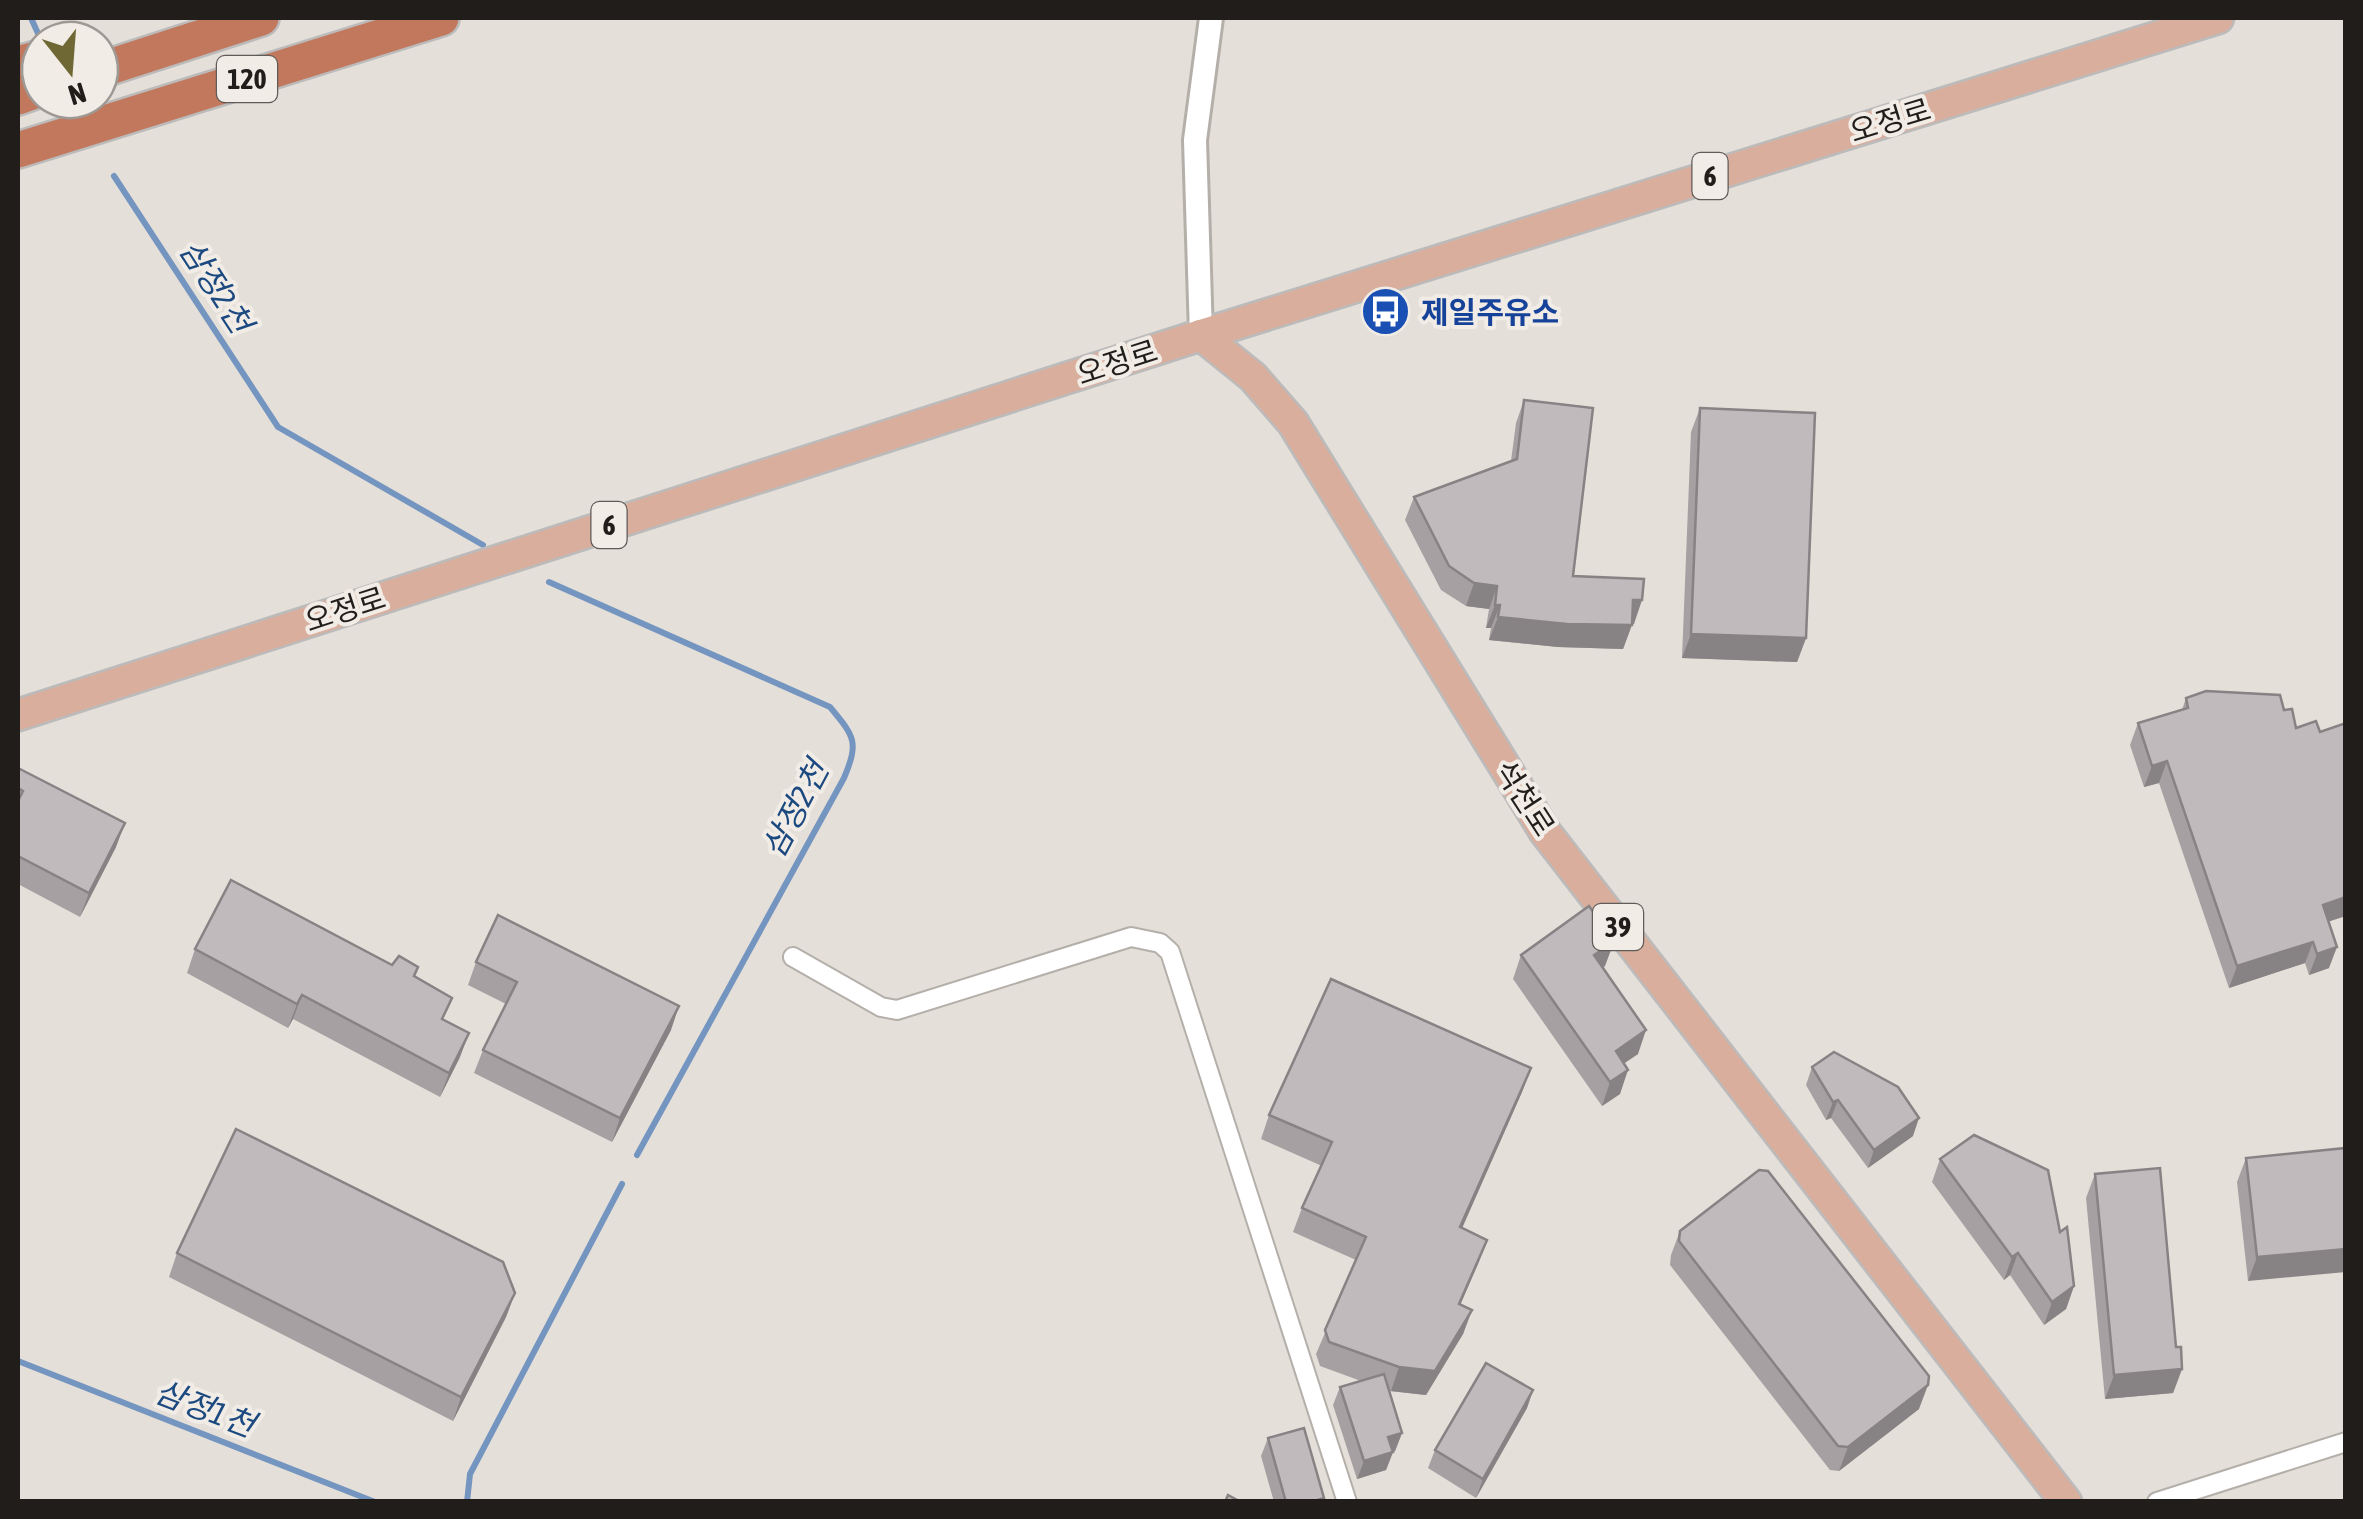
<svg xmlns="http://www.w3.org/2000/svg" width="2363" height="1519" viewBox="0 0 2363 1519" font-family="'Asap Condensed','Noto Sans KR',sans-serif">
	<style>
		.lines { fill: none; stroke-linecap: round; stroke-linejoin: round }
		.stream { stroke: #7495bf; stroke-width: 6 }
		.minor-casing { stroke: #b5afaa; stroke-width: 22 }
		.tertiary-casing { stroke: #b5afaa; stroke-width: 28 }
		.primary-casing { stroke: #bcbbbb; stroke-width: 35 }
		.motorway-casing { stroke: #bcbbbb; stroke-width: 40 }
		.minor { stroke: #fff; stroke-width: 18 }
		.tertiary { stroke: #fff; stroke-width: 22 }
		.primary { stroke: #daae9d; stroke-width: 30 }
		.motorway { stroke: #c2785c; stroke-width: 35 }
		.wall { fill: #a6a0a3 }
		.shaded-wall { fill: #878284 }
		.building { fill: #c1babd; stroke: #878284; stroke-width: 2.5 }
		.labels { text-anchor: middle; dominant-baseline: central; stroke-width: 8; stroke-linejoin: round; paint-order: stroke }
		.shield { fill: #f2ece6; stroke: #5f5b58; stroke-width: 2.5 }
		.shield-label { font-size: 28px; font-weight: bold; fill: #201d1b }
		.street-label { font-size: 30px; fill: #201d1b; stroke: #f2ece6 }
		.transit-label { font-size: 30px; font-weight: bold; fill: #164399; stroke: #f2ece6; text-anchor: start }
		.water-label { font-size: 32px; font-style: italic; fill: #1c497f; stroke: #f2ece6 }
	</style>
	<rect width="100%" height="100%" fill="#e5dfd9"/>
	<g class="lines">
		<!-- stream -->
		<g class="stream">
			<path d="M 31,18 L 41,40"/>
			<path d="M 114,176 L 278,427 L 483,545"/>
			<path d="M 549,582 L 830,707 C 855,737 859,742 844,778 L 637,1155"/>
			<path d="M 18,1361 L 375,1502"/>
			<path d="M 467,1502 L 470,1474 L 622,1184"/>
		</g>
		<defs>
			<g id="minor">
				<path d="M 793,957 L 881,1007 L 897,1010 L 1131,937 L 1160,943 L 1170,952 L 1347,1502"/>
				<path d="M 2157,1502 L 2346,1442"/>
			</g>
			<path id="tertiary" d="M 1201,335 L 1195,140 L 1211,18"/>
			<g id="primary">
				<path d="M 1201,335 L 1253,377 L 1293,423 L 1545,832 L 2066,1502"/>
				<path d="M 18,715 L 1201,335 L 2218,18"/>
			</g>
			<g id="motorway">
				<path d="M 18,64 L 40,58"/>
				<path d="M 100,70 L 261,18"/>
				<path d="M 18,97 L 40,89"/>
				<path d="M 18,150 L 441,18"/>
			</g>
		</defs>
		<!-- minor casing -->
		<use href="#minor" class="minor-casing"/>
		<!-- tertiary casing -->
		<use href="#tertiary" class="tertiary-casing"/>
		<!-- primary casing -->
		<use href="#primary" class="primary-casing"/>
		<!-- motorway casing -->
		<use href="#motorway" class="motorway-casing"/>
		<!-- minor -->
		<use href="#minor" class="minor"/>
		<!-- tertiary -->
		<use href="#tertiary" class="tertiary"/>
		<!-- primary -->
		<use href="#primary" class="primary"/>
		<!-- motorway -->
		<use href="#motorway" class="motorway"/>
	</g>
	<!-- wall -->
	<g class="wall">
		<path d="M 1524,400 L 1573,576 L 1634,624 L 1632,624 L 1623,649 L 1558,647 L 1489,640 L 1491,628 L 1486,628 L 1489,609 L 1466,606 L 1441,590 L 1405,520 L 1414,497 L 1511,461 L 1516,423 Z"/>
		<path d="M 1700,408 L 1806,638 L 1797,662 L 1682,658 L 1691,432 Z"/>
		<path d="M 2186,698 L 2329,922 L 2329,968 L 2309,975 L 2305,963 L 2229,988 L 2159,783 L 2144,787 L 2130,745 L 2138,723 L 2182,710 Z"/>
		<path d="M 18,768 L 116,847 L 80,917 L 18,884 Z"/>
		<path d="M 195,949 L 418,967 L 415,976 L 444,1020 L 460,1057 L 440,1097 L 293,1019 L 288,1028 L 187,973 Z"/>
		<path d="M 1521,955 L 1605,966 L 1603,967 L 1638,1054 L 1624,1063 L 1620,1094 L 1602,1106 L 1513,979 Z"/>
		<path d="M 476,962 L 671,1030 L 612,1142 L 474,1073 L 483,1050 L 506,1004 L 468,985 Z"/>
		<path d="M 1812,1067 L 1913,1136 L 1868,1168 L 1831,1118 L 1826,1120 L 1806,1085 Z"/>
		<path d="M 1531,1068 L 1522,1092 L 1462,1228 L 1487,1240 L 1460,1305 L 1472,1310 L 1463,1334 L 1426,1395 L 1389,1391 L 1402,1433 L 1395,1451 L 1393,1452 L 1386,1470 L 1357,1479 L 1333,1405 L 1340,1387 L 1361,1381 L 1320,1366 L 1316,1354 L 1356,1260 L 1293,1232 L 1302,1208 L 1322,1166 L 1261,1139 L 1269,1115 Z"/>
		<path d="M 2346,1148 L 2248,1281 L 2237,1182 L 2246,1158 Z"/>
		<path d="M 1940,1159 L 2060,1232 L 2074,1286 L 2066,1309 L 2044,1325 L 2010,1275 L 2004,1280 L 1932,1182 Z"/>
		<path d="M 2095,1174 L 2182,1369 L 2173,1393 L 2105,1399 L 2086,1198 Z"/>
		<path d="M 1680,1231 L 1919,1409 L 1839,1471 L 1830,1470 L 1670,1265 L 1671,1255 Z"/>
		<path d="M 177,1253 L 515,1293 L 506,1317 L 453,1421 L 169,1277 Z"/>
		<path d="M 1533,1390 L 1527,1408 L 1476,1498 L 1428,1468 L 1435,1450 Z"/>
		<path d="M 1268,1438 L 1324,1498 L 1322,1502 L 1274,1502 L 1261,1456 Z"/>
	</g>
	<!-- shaded-wall -->
	<g class="shaded-wall">
		<path d="M 1474,583 L 1497,586 L 1489,609 L 1466,606 Z"/>
		<path d="M 1633,600 L 1642,600 L 1634,624 L 1625,624 Z"/>
		<path d="M 1495,605 L 1500,605 L 1491,628 L 1486,628 Z"/>
		<path d="M 1498,617 L 1632,625 L 1623,649 L 1558,647 L 1489,640 Z"/>
		<path d="M 1691,634 L 1806,638 L 1797,662 L 1682,658 Z"/>
		<path d="M 2167,761 L 2159,783 L 2144,787 L 2152,766 Z"/>
		<path d="M 125,823 L 116,847 L 80,917 L 89,893 Z"/>
		<path d="M 2346,897 L 2346,916 L 2315,926 L 2323,905 Z"/>
		<path d="M 1614,942 L 1605,966 L 1585,979 L 1594,955 Z"/>
		<path d="M 2313,942 L 2305,963 L 2229,988 L 2237,966 Z"/>
		<path d="M 2337,947 L 2329,968 L 2309,975 L 2317,954 Z"/>
		<path d="M 302,995 L 293,1019 L 288,1028 L 297,1004 Z"/>
		<path d="M 679,1006 L 671,1030 L 612,1142 L 620,1118 Z"/>
		<path d="M 1646,1030 L 1638,1054 L 1607,1075 L 1616,1051 Z"/>
		<path d="M 469,1033 L 460,1057 L 440,1097 L 449,1073 Z"/>
		<path d="M 1531,1068 L 1522,1092 L 1452,1251 L 1460,1227 Z"/>
		<path d="M 1628,1070 L 1620,1094 L 1602,1106 L 1610,1082 Z"/>
		<path d="M 1838,1100 L 1831,1118 L 1826,1120 L 1833,1102 Z"/>
		<path d="M 1919,1118 L 1913,1136 L 1868,1168 L 1874,1150 Z"/>
		<path d="M 1487,1240 L 1478,1264 L 1450,1328 L 1459,1304 Z"/>
		<path d="M 2346,1249 L 2346,1272 L 2248,1281 L 2257,1257 Z"/>
		<path d="M 2018,1253 L 2010,1275 L 2004,1280 L 2012,1257 Z"/>
		<path d="M 2074,1286 L 2066,1309 L 2044,1325 L 2052,1302 Z"/>
		<path d="M 515,1293 L 506,1317 L 453,1421 L 461,1397 Z"/>
		<path d="M 1472,1310 L 1463,1334 L 1426,1395 L 1391,1391 L 1399,1367 Z"/>
		<path d="M 2182,1369 L 2173,1393 L 2105,1399 L 2114,1375 Z"/>
		<path d="M 1928,1385 L 1919,1409 L 1839,1471 L 1848,1447 Z"/>
		<path d="M 1533,1390 L 1527,1408 L 1476,1498 L 1483,1479 Z"/>
		<path d="M 1402,1433 L 1395,1451 L 1382,1456 L 1388,1437 Z"/>
		<path d="M 1393,1452 L 1386,1470 L 1357,1479 L 1364,1461 Z"/>
	</g>
	<!-- building -->
	<g class="building">
		<path d="M 1524,400 L 1593,408 L 1573,576 L 1644,579 L 1642,600 L 1633,600 L 1632,625 L 1567,624 L 1498,617 L 1500,605 L 1495,605 L 1497,586 L 1474,583 L 1449,566 L 1414,497 L 1517,459 Z"/>
		<path d="M 1700,408 L 1815,413 L 1806,638 L 1691,634 Z"/>
		<path d="M 2206,691 L 2280,695 L 2284,710 L 2292,709 L 2296,728 L 2316,721 L 2320,732 L 2346,723 L 2346,897 L 2323,905 L 2337,947 L 2317,954 L 2313,942 L 2237,966 L 2167,761 L 2152,766 L 2138,723 L 2188,708 L 2186,698 Z"/>
		<path d="M 18,768 L 125,823 L 89,893 L 18,856 L 18,801 L 23,791 L 18,788 Z"/>
		<path d="M 231,880 L 392,965 L 399,956 L 418,967 L 414,976 L 452,998 L 442,1019 L 469,1033 L 449,1073 L 302,995 L 297,1004 L 195,949 Z"/>
		<path d="M 1589,906 L 1614,942 L 1594,955 L 1646,1030 L 1616,1051 L 1628,1070 L 1610,1082 L 1521,955 Z"/>
		<path d="M 498,915 L 679,1006 L 620,1118 L 483,1050 L 517,982 L 476,962 Z"/>
		<path d="M 1331,979 L 1531,1068 L 1460,1227 L 1487,1240 L 1459,1304 L 1472,1310 L 1435,1371 L 1399,1367 L 1329,1342 L 1325,1330 L 1366,1237 L 1302,1208 L 1332,1142 L 1269,1115 Z"/>
		<path d="M 1834,1052 L 1898,1087 L 1919,1118 L 1874,1150 L 1838,1100 L 1833,1102 L 1812,1067 Z"/>
		<path d="M 236,1129 L 503,1262 L 515,1293 L 461,1397 L 177,1253 Z"/>
		<path d="M 1974,1135 L 2048,1170 L 2060,1232 L 2067,1227 L 2074,1286 L 2052,1302 L 2018,1253 L 2012,1257 L 1940,1159 Z"/>
		<path d="M 2346,1148 L 2346,1249 L 2257,1257 L 2246,1158 Z"/>
		<path d="M 2160,1168 L 2176,1347 L 2181,1347 L 2182,1369 L 2114,1375 L 2095,1174 Z"/>
		<path d="M 1759,1170 L 1768,1171 L 1929,1376 L 1928,1385 L 1848,1447 L 1838,1446 L 1679,1241 L 1680,1231 Z"/>
		<path d="M 1486,1363 L 1533,1390 L 1483,1479 L 1435,1450 Z"/>
		<path d="M 1384,1374 L 1402,1433 L 1388,1437 L 1393,1452 L 1364,1461 L 1340,1387 Z"/>
		<path d="M 1304,1428 L 1324,1498 L 1311,1502 L 1286,1502 L 1268,1438 Z"/>
		<path d="M 1228,1495 L 1241,1502 L 1225,1502 Z"/>
	</g>
	<!-- icons -->
	<defs>
		<symbol id="bus-disc" viewBox="-11 -11 22 22"><circle r="9.5" fill="#1a4fb4" stroke="#f2ece6"/><path d="M-5-6H5V4H4V6H2V4H-2V6H-4V4H-5ZM-3.5-4V0h7V-4ZM-3.5 1.2v1.5H-2V1.2ZM2 1.2v1.5H3.5V1.2Z" fill="#fff"/></symbol>
	</defs>
	<g fill-rule="evenodd">
		<use href="#bus-disc" x="1358" y="284" width="55" height="55"/>
	</g>
	<g class="labels">
		<!-- shield labels -->
		<g class="shield">
			<rect x="217" y="56" width="60" height="46" rx="8"/>
			<rect x="1692.5" y="153" width="35" height="46" rx="8"/>
			<rect x="591.5" y="502" width="35" height="46" rx="8"/>
			<rect x="1593" y="904" width="50" height="46" rx="8"/>
		</g>
		<g class="shield-label">
			<text x="247" y="79">120</text>
			<text x="1710" y="176">6</text>
			<text x="609" y="525">6</text>
			<text x="1618" y="927">39</text>
		</g>
		<!-- street labels -->
		<g class="street-label">
			<text transform="translate(1890 120) rotate(-17)">오정로</text>
			<text transform="translate(1117 362) rotate(-18)">오정로</text>
			<text transform="translate(345 609) rotate(-18)">오정로</text>
			<text transform="translate(1525 798) rotate(57)">석천로</text>
		</g>
		<!-- transit labels -->
		<g class="transit-label">
			<text x="1421" y="312">제일주유소</text>
		</g>
		<!-- water labels -->
		<g class="water-label">
			<text transform="translate(216 286) rotate(57)">삼정2천</text>
			<text transform="translate(795 809) rotate(-62)">삼정2천</text>
			<text transform="translate(205 1408) rotate(21)">삼정1천</text>
		</g>
	</g>
	<!-- border -->
	<rect width="2363" height="1519" fill="none" stroke="#201d1b" stroke-width="40"/>
	<!-- north arrow -->
	<g transform="translate(70 70) rotate(163)"><circle r="48" fill="#f2ece6" stroke="#9e9995" stroke-width="2.5"/>
	<path d="M0-8L18 38L0 25L-18 38Z" fill="#706834"/>
	<text y="-15" font-size="28" font-weight="bold" text-anchor="middle" fill="#201d1b">N</text>
	</g>
</svg>
